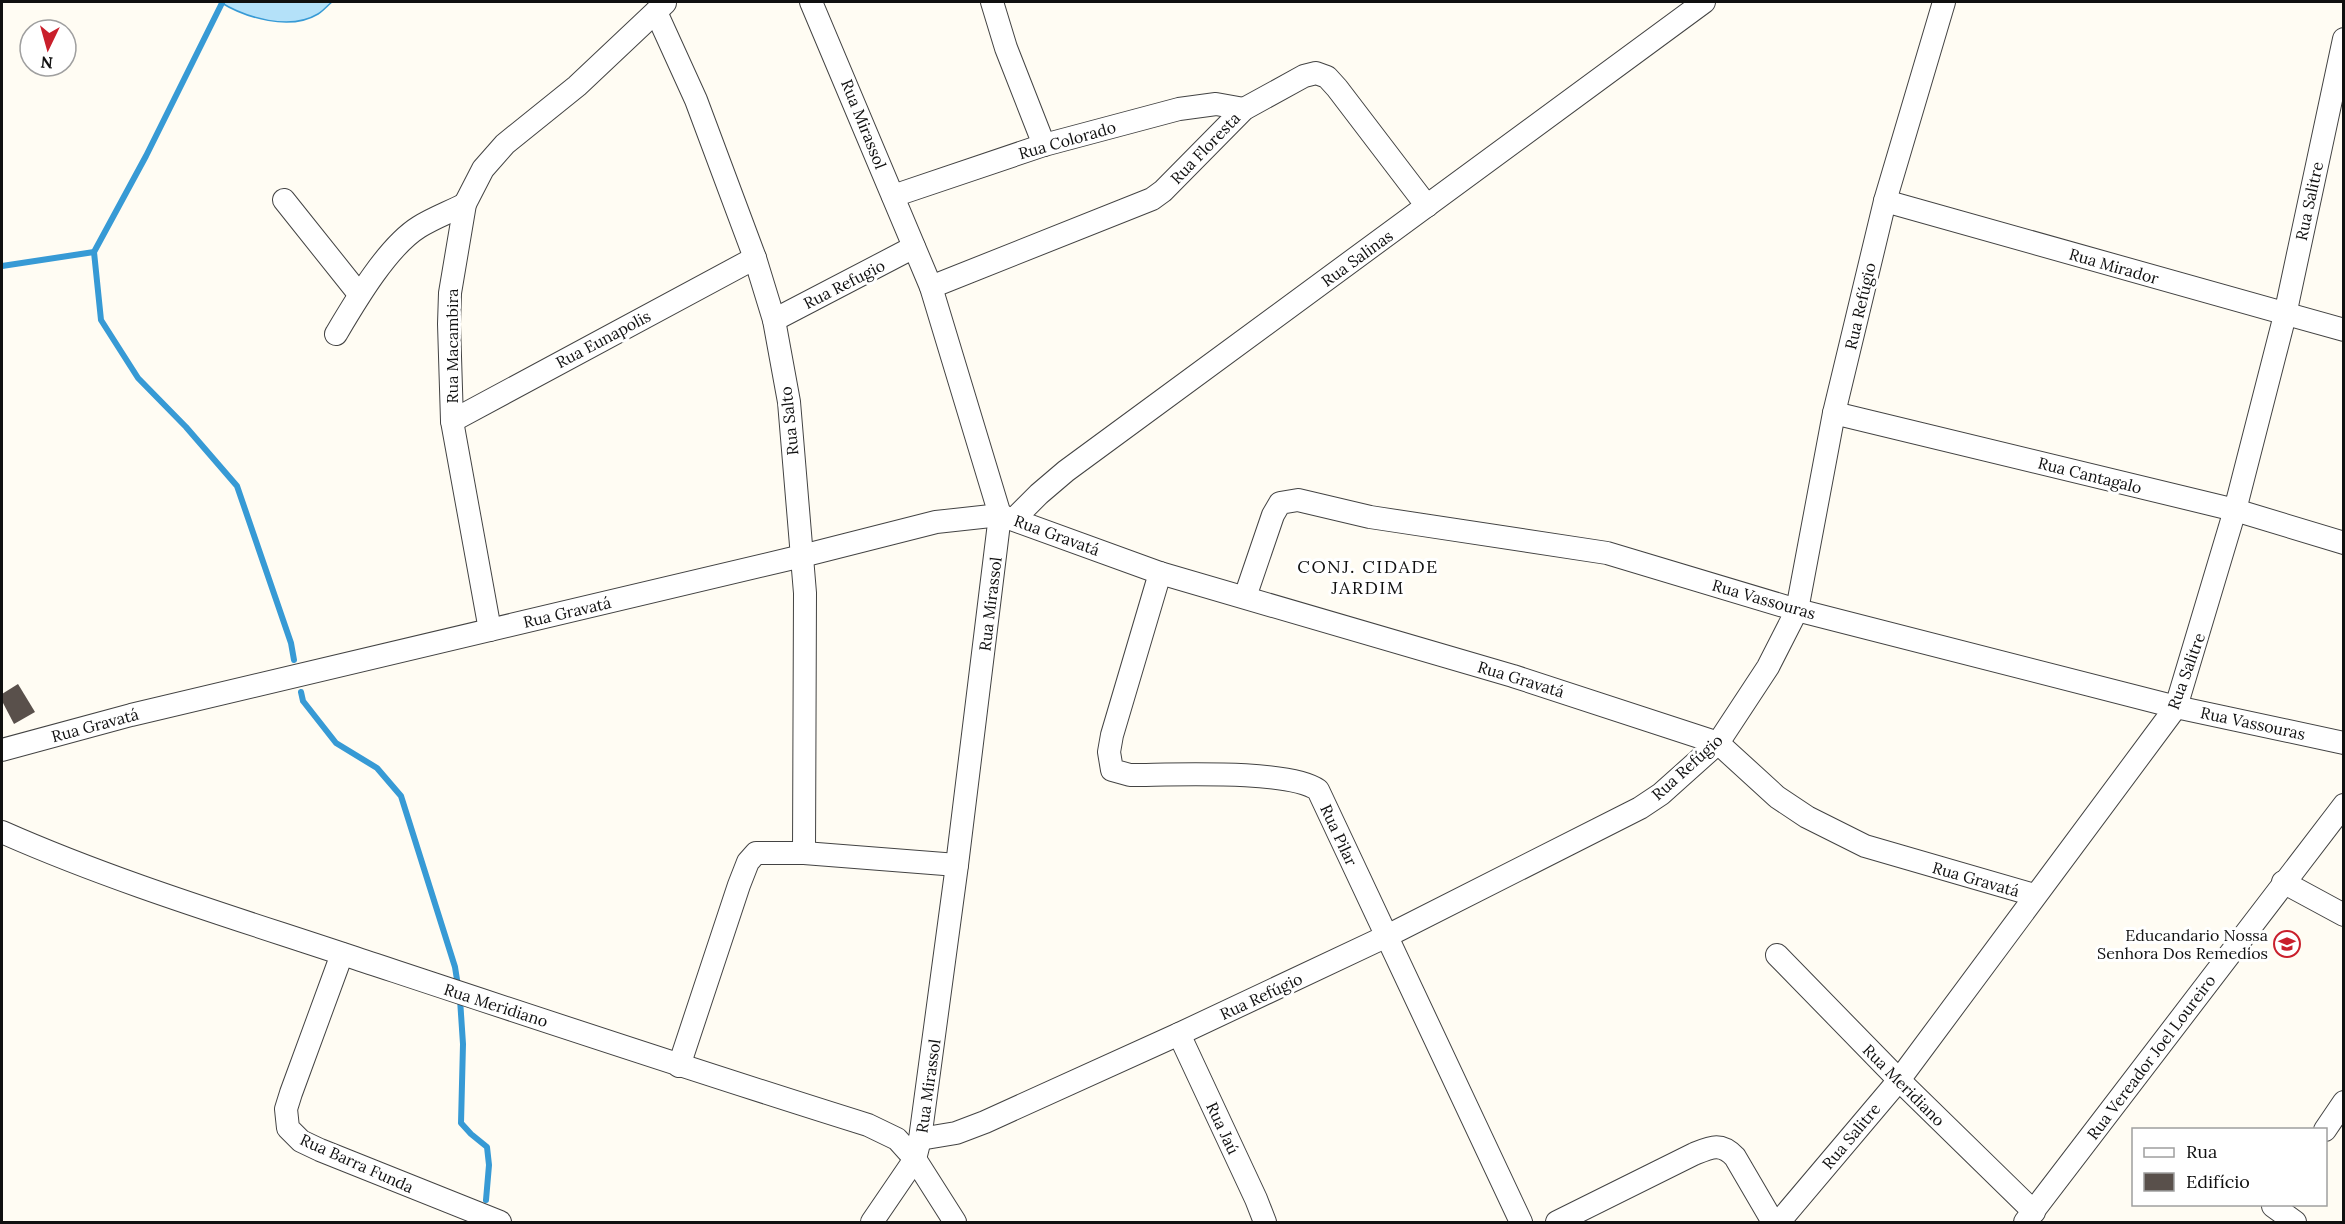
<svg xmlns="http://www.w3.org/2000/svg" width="2345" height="1224" viewBox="0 0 2345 1224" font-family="Lora,serif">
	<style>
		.water { fill: #b4e1f9; stroke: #379ad5; stroke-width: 1.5 }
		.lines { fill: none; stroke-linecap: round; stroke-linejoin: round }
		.stream { stroke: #379ad5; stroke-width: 6 }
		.building { fill: #59504b }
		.minor-casing { stroke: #434343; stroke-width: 24 }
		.minor { stroke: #fff; stroke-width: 22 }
		.labels { text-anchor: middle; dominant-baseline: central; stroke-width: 6; stroke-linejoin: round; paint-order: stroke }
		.street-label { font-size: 16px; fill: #101010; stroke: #fff }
		.poi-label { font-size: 16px; fill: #101010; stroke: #fff; text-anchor: end }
		.neighbourhood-label { font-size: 18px; letter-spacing: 1.5px; fill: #101010; stroke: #fff }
	</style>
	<rect width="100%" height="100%" fill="#fffcf3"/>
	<!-- water -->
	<path class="water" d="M 220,2 L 332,2 C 328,5 323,11 318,14 C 290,31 246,18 220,2 Z"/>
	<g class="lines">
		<!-- stream -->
		<g class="stream">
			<path d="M 222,3 L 146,156 L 94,252 L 101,320 L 138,378 L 186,427 L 237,486 L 291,643 L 294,660"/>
			<path d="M 2,266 L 94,252"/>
			<path d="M 301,692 L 303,701 L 336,743 L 377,768 L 401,796 L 455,967 L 458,986"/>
			<path d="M 460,999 L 463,1044 L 461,1123 L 471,1134 L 487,1147 L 489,1165 L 486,1200"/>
		</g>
	</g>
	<!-- building -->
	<path class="building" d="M 18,684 L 35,712 L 14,724 L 2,701 L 2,694 Z"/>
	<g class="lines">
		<defs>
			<g id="minor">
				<path d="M 811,2 L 931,287 L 1000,515 L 957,865 L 920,1139 L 915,1159 L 872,1222"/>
				<path d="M 992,2 L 1006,48 L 1044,145"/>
				<path d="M 656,12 L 696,100 L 755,258 L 774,320 L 789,402 L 805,593 L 804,853"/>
				<path d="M 893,196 L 1044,145 L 1179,109 L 1216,104 L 1244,109"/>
				<path d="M 284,200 L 359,294"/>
				<path d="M 1885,201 L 2344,330"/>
				<path d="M 931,287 L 1152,199 L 1163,191 L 1244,109 L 1304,76 L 1316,73 L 1327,77 L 1337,88 L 1427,206"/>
				<path d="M 774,320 L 914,247"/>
				<path d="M 336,334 C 355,302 387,247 419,227 C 433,218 450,212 465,204"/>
				<path d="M 1834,413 L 2235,510 L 2344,543"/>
				<path d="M 452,421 L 755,258"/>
				<path d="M 1014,519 L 1039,494 L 1066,471 L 1704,2"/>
				<path d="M 1160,573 L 1112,735 L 1109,752 L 1112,770 L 1130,775 C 1171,775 1288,769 1318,790 L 1521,1222"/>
				<path d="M 1245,597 L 1273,515 L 1280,503 L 1298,500 L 1370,517 L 1607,553 L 1797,610 L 2176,707 L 2344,743"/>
				<path d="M 490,630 L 452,421 L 449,324 L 450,293 L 465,204 L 483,169 L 505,144 L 577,86 L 665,3"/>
				<path d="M 2,750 L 131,715 L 802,556 L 936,522 L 1000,515 L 1160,573 L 1513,676 L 1718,743 L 1777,797 L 1807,817 L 1865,846 L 2034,895"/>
				<path d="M 2,832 C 115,882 235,918 352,957 C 524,1014 695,1071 868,1125 L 897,1139 L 915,1159 L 955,1222"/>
				<path d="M 2283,882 L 2344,915"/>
				<path d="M 342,954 L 291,1093 L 286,1109 L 288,1128 L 301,1141 L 320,1150 L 500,1222"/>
				<path d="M 1777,955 L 1899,1080 L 2034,1212"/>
				<path d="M 1179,1034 L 1256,1199 L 1265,1222"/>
				<path d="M 679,1066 L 739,885 L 748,862 L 756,853 L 804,853 L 957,865"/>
				<path d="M 2325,1130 L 2344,1102"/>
				<path d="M 920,1139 L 956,1133 L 985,1122 L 1179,1034 L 1387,936 L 1640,808 L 1661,794 L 1718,743 L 1768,667 L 1797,610 L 1834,413 L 1885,201 L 1944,2"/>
				<path d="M 2273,1206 L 2295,1222"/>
				<path d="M 1557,1222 L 1694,1154 C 1711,1147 1721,1142 1735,1157 L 1773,1222"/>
				<path d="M 1779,1222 L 1899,1080 L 2176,707 L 2235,510 L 2285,315 L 2344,39"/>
				<path d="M 2025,1222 L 2344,805"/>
			</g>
		</defs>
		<!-- minor casing -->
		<use href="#minor" class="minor-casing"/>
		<!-- minor -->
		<use href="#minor" class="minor"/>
	</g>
	<!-- icons -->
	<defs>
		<symbol id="school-ring" viewBox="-11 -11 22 22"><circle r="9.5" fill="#fff" stroke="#c91f2b" stroke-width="1.5"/><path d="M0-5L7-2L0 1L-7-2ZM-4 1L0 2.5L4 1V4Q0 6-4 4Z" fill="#c91f2b"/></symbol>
	</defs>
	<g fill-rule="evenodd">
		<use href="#school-ring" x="2272" y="929" width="30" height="30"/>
	</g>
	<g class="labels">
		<!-- street labels -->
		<g class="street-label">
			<text transform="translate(864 124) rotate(68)">Rua Mirassol</text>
			<text transform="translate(1067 140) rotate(-16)">Rua Colorado</text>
			<text transform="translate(1205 148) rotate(-46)">Rua Floresta</text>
			<text transform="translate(2309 201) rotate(-78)">Rua Salitre</text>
			<text transform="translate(1357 258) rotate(-36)">Rua Salinas</text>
			<text transform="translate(2114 266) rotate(16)">Rua Mirador</text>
			<text transform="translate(844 284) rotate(-27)">Rua Refugio</text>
			<text transform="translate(1860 306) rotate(-77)">Rua Refúgio</text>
			<text transform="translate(603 339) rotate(-28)">Rua Eunapolis</text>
			<text transform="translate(452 346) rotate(-90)">Rua Macambira</text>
			<text transform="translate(789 421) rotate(-96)">Rua Salto</text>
			<text transform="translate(2090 475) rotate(14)">Rua Cantagalo</text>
			<text transform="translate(1057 535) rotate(20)">Rua Gravatá</text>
			<text transform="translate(1764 599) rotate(16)">Rua Vassouras</text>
			<text transform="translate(990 604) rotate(-83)">Rua Mirassol</text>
			<text transform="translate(567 612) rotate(-13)">Rua Gravatá</text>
			<text transform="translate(2186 671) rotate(-70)">Rua Salitre</text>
			<text transform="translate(1521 679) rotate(17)">Rua Gravatá</text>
			<text transform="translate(2253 723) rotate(12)">Rua Vassouras</text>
			<text transform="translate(95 725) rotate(-15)">Rua Gravatá</text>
			<text transform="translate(1687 767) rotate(-42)">Rua Refúgio</text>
			<text transform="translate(1339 835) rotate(65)">Rua Pilar</text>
			<text transform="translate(1976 879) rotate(16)">Rua Gravatá</text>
			<text transform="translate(1261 996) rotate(-25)">Rua Refúgio</text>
			<text transform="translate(496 1005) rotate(18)">Rua Meridiano</text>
			<text transform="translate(2151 1057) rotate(-53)">Rua Vereador Joel Loureiro</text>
			<text transform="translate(1904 1085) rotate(45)">Rua Meridiano</text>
			<text transform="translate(928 1086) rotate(-82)">Rua Mirassol</text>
			<text transform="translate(1223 1128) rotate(65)">Rua Jaú</text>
			<text transform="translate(1851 1136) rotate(-50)">Rua Salitre</text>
			<text transform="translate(357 1163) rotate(24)">Rua Barra Funda</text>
		</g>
		<!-- poi labels -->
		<g class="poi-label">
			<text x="2268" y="935">Educandario Nossa<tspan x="2268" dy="18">Senhora Dos Remedios</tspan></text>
		</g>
		<!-- neighbourhood labels -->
		<g class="neighbourhood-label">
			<text x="1368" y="566">CONJ. CIDADE<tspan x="1368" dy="21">JARDIM</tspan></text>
		</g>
	</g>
	<!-- border -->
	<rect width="2345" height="1224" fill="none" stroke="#101010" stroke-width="6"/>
	<!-- legend -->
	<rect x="2132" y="1128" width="195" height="78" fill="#ffffff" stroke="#9f9f9f" stroke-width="1.5"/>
	<rect x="2144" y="1148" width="30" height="9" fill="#ffffff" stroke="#9f9f9f" stroke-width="1.5"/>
	<text x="2186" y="1158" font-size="18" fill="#101010">Rua</text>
	<rect x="2144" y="1173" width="30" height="18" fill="#59504b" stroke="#9f9f9f" stroke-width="1.5"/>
	<text x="2186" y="1188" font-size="18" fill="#101010">Edifício</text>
	<!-- north arrow -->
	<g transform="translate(48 48) rotate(185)"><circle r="28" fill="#ffffff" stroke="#9f9f9f" stroke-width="1.5"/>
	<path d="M0-4.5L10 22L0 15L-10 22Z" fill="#c91f2b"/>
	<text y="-9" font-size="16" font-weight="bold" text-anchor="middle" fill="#101010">N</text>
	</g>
</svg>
